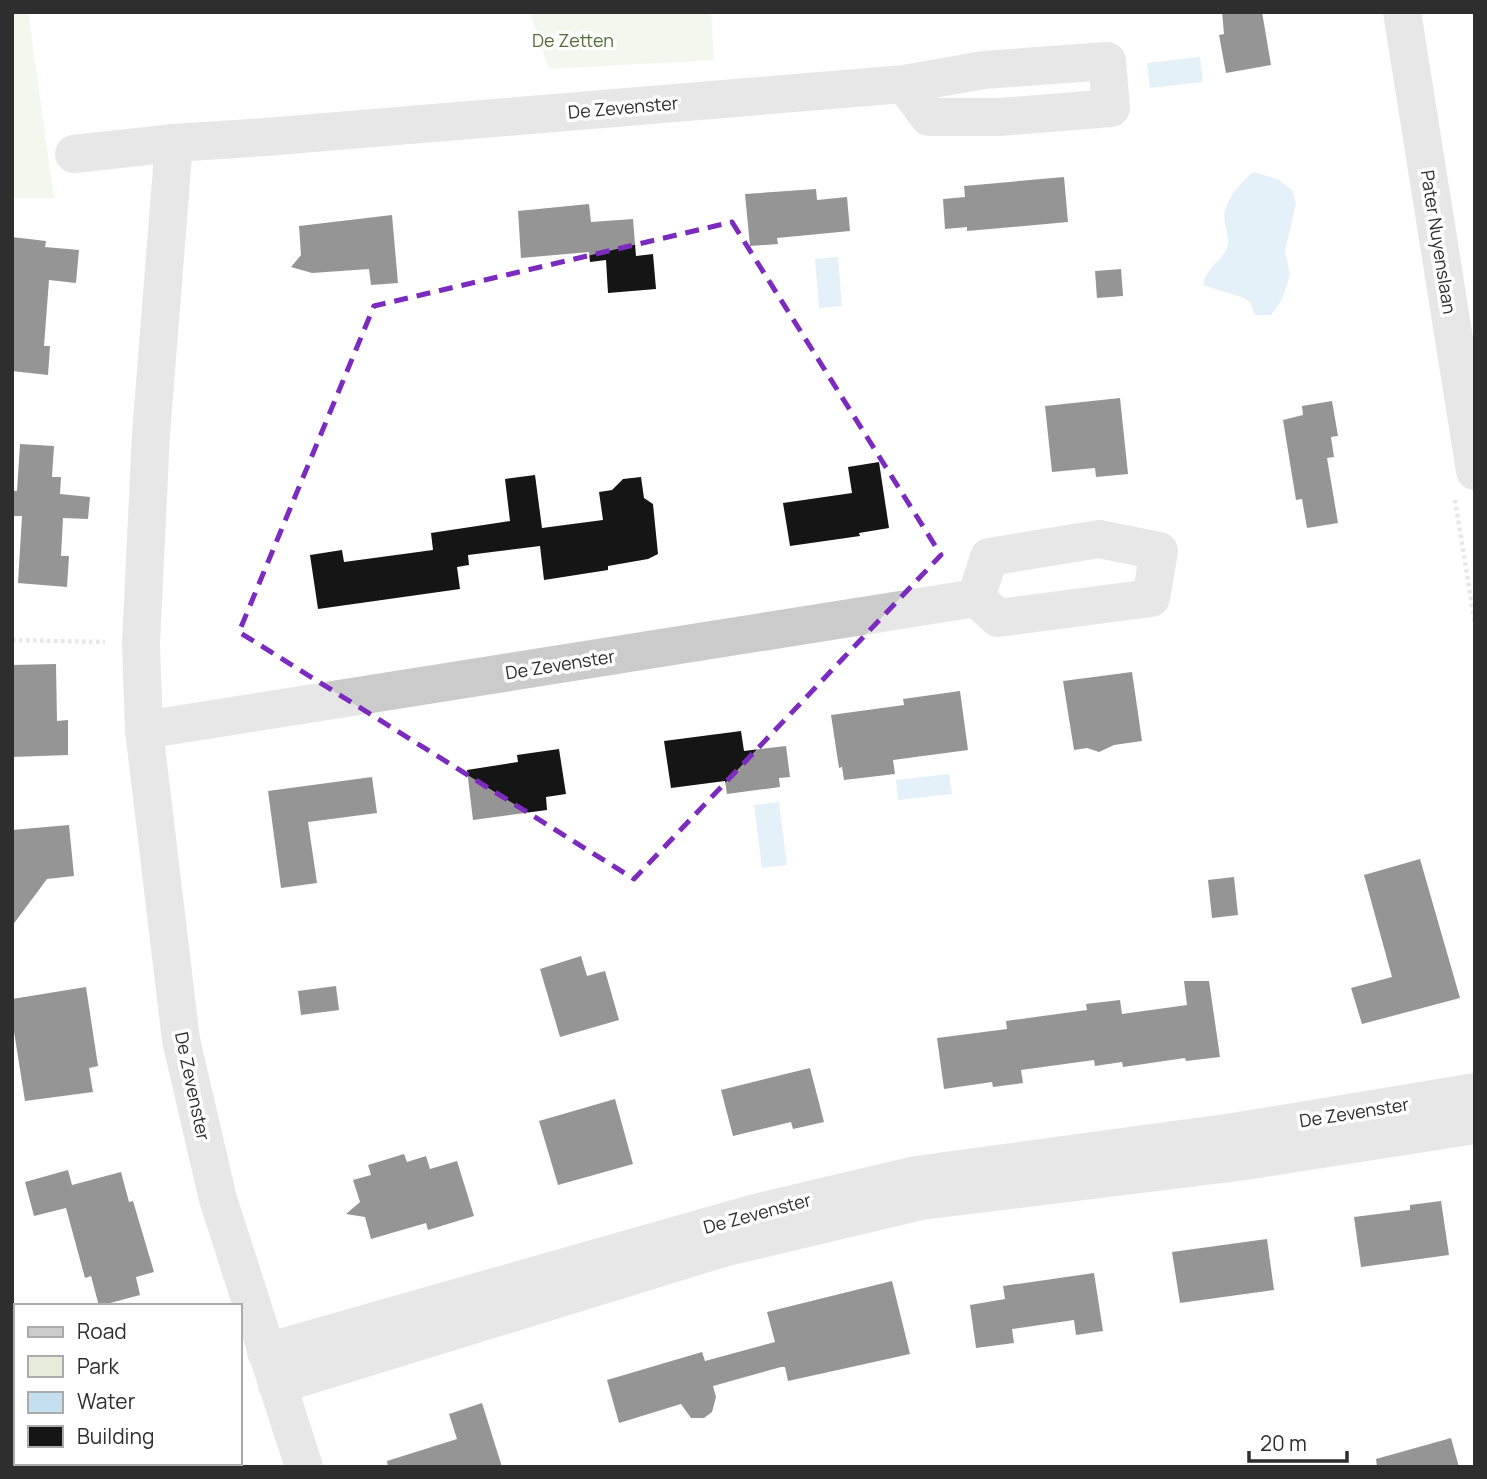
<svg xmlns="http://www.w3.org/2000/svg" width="1487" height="1479" viewBox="0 0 1487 1479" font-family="Manrope,sans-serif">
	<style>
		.green { fill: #e5edda }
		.water { fill: #c4e0ef }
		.building { fill: #151515 }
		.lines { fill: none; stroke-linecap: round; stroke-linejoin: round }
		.path { stroke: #cbcbcb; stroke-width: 4.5; stroke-dasharray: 3.5 3.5; stroke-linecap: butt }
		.minor { stroke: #cbcbcb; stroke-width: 38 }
		.marked { fill: none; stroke: #7b2cbf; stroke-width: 5; stroke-dasharray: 14 9; stroke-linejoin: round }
		.labels { text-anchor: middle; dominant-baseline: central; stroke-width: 7; stroke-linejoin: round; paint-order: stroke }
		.park-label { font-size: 18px; fill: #536e37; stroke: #fff }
		.street-label { font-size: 18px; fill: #2e2e2e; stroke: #fff }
	</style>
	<rect width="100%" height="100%" fill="#fff"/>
	<!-- green -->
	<g class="green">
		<path d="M 12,12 L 28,12 L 54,198 L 12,198 Z"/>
		<path d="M 530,12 L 711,12 L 714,60 L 549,69 Z"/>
	</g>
	<!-- water -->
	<g class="water">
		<path d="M 1200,57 L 1203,82 L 1150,88 L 1147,63 Z"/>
		<path d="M 1254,172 L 1279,180 L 1292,190 L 1296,203 L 1285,251 L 1290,275 L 1282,300 L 1271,315 L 1255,315 L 1250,302 L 1244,298 L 1203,285 C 1207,264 1225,260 1228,244 C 1229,233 1222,221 1225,211 C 1228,197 1243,179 1254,172 Z"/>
		<path d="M 838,257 L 842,306 L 819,308 L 815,259 Z"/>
		<path d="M 949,774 L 952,794 L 898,800 L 896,780 Z"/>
		<path d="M 779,802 L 787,865 L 762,868 L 754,805 Z"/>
	</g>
	<!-- building -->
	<g class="building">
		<path d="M 1222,12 L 1262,12 L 1271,65 L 1226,73 L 1219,35 L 1224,34 Z"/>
		<path d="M 1064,177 L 1068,222 L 967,231 L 967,227 L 945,229 L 943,199 L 965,197 L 964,186 Z"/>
		<path d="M 816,189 L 817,200 L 847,197 L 850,231 L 777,238 L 778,244 L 750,246 L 745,194 Z"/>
		<path d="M 589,204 L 591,222 L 633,219 L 636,256 L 653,254 L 656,289 L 608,293 L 606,260 L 590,262 L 589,252 L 521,258 L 518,211 Z"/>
		<path d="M 392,215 L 398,283 L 371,285 L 369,269 L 312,273 L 291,267 L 301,255 L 299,226 Z"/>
		<path d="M 12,237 L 46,241 L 45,247 L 79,250 L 76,283 L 49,280 L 44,346 L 50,346 L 48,375 L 12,371 Z"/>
		<path d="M 1121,269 L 1123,296 L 1097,298 L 1095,271 Z"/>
		<path d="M 1120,398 L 1128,474 L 1096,477 L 1095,468 L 1052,472 L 1045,406 Z"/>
		<path d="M 1332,401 L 1338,436 L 1331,437 L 1334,457 L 1327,458 L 1338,523 L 1307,528 L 1302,499 L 1296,500 L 1283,420 L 1303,415 L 1302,406 Z"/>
		<path d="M 20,444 L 54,446 L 52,477 L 61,477 L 60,494 L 90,497 L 88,519 L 63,518 L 61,556 L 69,556 L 67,587 L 18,583 L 22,516 L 12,516 L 12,491 L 17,491 Z"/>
		<path d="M 879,462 L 889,528 L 859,533 L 860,536 L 790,546 L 783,503 L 852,493 L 848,467 Z"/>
		<path d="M 535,475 L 542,528 L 603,520 L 599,492 L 612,490 L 623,479 L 641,477 L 644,498 L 653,504 L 658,554 L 648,559 L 608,566 L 608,570 L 544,580 L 540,546 L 468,555 L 469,565 L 457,567 L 460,589 L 318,609 L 310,555 L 342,550 L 344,562 L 433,550 L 431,533 L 510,521 L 505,479 Z"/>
		<path d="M 56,664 L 57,721 L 68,720 L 68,755 L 12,757 L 12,665 Z"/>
		<path d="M 1132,672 L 1142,741 L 1114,745 L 1099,752 L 1087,748 L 1074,750 L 1063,681 Z"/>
		<path d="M 960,691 L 968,750 L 893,760 L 895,774 L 844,780 L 842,767 L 839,768 L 831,715 L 904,705 L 903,699 Z"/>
		<path d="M 741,731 L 744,751 L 786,746 L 790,777 L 779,778 L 780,787 L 727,794 L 725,781 L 671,788 L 664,741 Z"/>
		<path d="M 559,749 L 566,794 L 546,797 L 547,810 L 473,820 L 467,770 L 518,762 L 517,755 Z"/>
		<path d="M 372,777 L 377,813 L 308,822 L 317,883 L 281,888 L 268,791 Z"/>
		<path d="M 69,825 L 74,876 L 47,879 L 12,926 L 12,830 Z"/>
		<path d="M 1420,859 L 1460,998 L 1362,1024 L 1351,988 L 1392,977 L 1364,875 Z"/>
		<path d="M 1234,877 L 1238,915 L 1212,918 L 1208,880 Z"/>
		<path d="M 581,956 L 587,976 L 605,971 L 619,1020 L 560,1037 L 540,969 Z"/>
		<path d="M 1184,981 L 1209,981 L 1220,1057 L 1186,1061 L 1185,1058 L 1123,1067 L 1122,1062 L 1095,1066 L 1094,1060 L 1021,1070 L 1023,1083 L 993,1087 L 992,1082 L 944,1089 L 937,1038 L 1007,1029 L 1006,1021 L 1087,1010 L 1086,1004 L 1120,1000 L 1122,1014 L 1187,1005 Z"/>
		<path d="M 336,986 L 339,1010 L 301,1015 L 298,991 Z"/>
		<path d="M 86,987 L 98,1066 L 89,1068 L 93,1092 L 25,1101 L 12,1019 L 12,999 Z"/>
		<path d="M 810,1068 L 824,1122 L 793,1129 L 791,1122 L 733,1136 L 721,1090 Z"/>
		<path d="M 615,1099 L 633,1164 L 558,1185 L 539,1121 Z"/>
		<path d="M 404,1154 L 407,1162 L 426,1156 L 430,1169 L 457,1161 L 474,1216 L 428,1230 L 426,1223 L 371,1239 L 365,1217 L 346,1214 L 360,1202 L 353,1180 L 371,1175 L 368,1165 Z"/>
		<path d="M 68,1170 L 72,1185 L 121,1172 L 129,1202 L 133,1201 L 154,1272 L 136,1277 L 140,1295 L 99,1306 L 91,1276 L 85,1278 L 66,1208 L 34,1216 L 25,1182 Z"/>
		<path d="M 1441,1201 L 1449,1255 L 1361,1267 L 1354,1217 L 1410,1210 L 1410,1205 Z"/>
		<path d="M 1267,1239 L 1274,1290 L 1180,1303 L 1172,1252 Z"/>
		<path d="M 1094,1273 L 1103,1331 L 1076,1335 L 1074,1320 L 1012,1329 L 1014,1343 L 976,1348 L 970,1305 L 1005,1299 L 1003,1286 Z"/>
		<path d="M 892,1281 L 910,1354 L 788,1381 L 785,1367 L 781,1367 L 713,1386 L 716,1397 L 712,1412 L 704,1418 L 691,1418 L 681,1404 L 619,1423 L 607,1380 L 702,1352 L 705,1361 L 775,1342 L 767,1312 Z"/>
		<path d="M 482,1403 L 502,1467 L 388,1467 L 387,1461 L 457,1439 L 449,1414 Z"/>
		<path d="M 1451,1438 L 1459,1467 L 1377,1467 L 1376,1459 Z"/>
	</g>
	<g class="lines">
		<!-- path -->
		<g class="path">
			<path d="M 1455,500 L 1475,624"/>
			<path d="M 12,640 L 105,642"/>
		</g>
		<!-- minor -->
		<g class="minor">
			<path d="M 1402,12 L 1475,471"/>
			<path d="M 74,154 L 174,143"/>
			<path d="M 1099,539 L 1159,551 L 1151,598 L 998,618 L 976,598 L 989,557 Z"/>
			<path d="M 144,730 L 976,598"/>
			<path d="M 266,1352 L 755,1213 L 916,1175 L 1233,1132 L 1475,1092"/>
			<path d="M 277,1385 L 723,1248 L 921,1201 L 1238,1162 L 1475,1125"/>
			<path d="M 304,1467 L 218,1199 L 181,1040 L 144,730 L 141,644 L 151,434 L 174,143 L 265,137 L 904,84 L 984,70 L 1107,61 L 1111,108 L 1000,117 L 929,117 L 904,84"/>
		</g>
	</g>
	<!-- marked area -->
	<path d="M0 0H1487V1479H0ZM 732,222 L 941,555 L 634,879 L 239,632 L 374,306 Z" fill="#fff" fill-opacity=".55" fill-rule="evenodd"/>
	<path class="marked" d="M 732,222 L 941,555 L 634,879 L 239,632 L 374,306 Z"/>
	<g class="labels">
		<!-- park labels -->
		<g class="park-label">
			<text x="573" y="40">De Zetten</text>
		</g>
		<!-- street labels -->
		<g class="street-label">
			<text transform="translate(623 107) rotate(-5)">De Zevenster</text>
			<text transform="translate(1439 242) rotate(81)">Pater Nuyenslaan</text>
			<text transform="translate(560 664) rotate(-9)">De Zevenster</text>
			<text transform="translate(193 1086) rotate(78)">De Zevenster</text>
			<text transform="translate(1354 1112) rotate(-9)">De Zevenster</text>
			<text transform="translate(757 1213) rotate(-15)">De Zevenster</text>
		</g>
	</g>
	<!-- border -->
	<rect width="1487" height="1479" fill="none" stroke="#2e2e2e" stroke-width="28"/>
	<!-- legend -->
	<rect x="14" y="1304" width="228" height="161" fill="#ffffff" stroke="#ababab" stroke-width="2"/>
	<rect x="28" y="1327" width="35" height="10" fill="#cbcbcb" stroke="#ababab" stroke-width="2"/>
	<text x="77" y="1339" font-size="21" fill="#2e2e2e">Road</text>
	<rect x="28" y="1356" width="35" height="21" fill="#e5edda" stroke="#ababab" stroke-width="2"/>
	<text x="77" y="1374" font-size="21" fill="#2e2e2e">Park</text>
	<rect x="28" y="1392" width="35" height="21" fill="#c4e0ef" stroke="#ababab" stroke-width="2"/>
	<text x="77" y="1409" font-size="21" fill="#2e2e2e">Water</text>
	<rect x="28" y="1426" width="35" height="21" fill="#151515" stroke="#ababab" stroke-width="2"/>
	<text x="77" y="1444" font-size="21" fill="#2e2e2e">Building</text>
	<!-- scale -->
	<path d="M1249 1451v10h98v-10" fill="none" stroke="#2e2e2e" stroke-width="3.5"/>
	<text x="1260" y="1451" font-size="21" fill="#2e2e2e" stroke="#ffffff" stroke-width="5" paint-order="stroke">20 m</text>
</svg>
